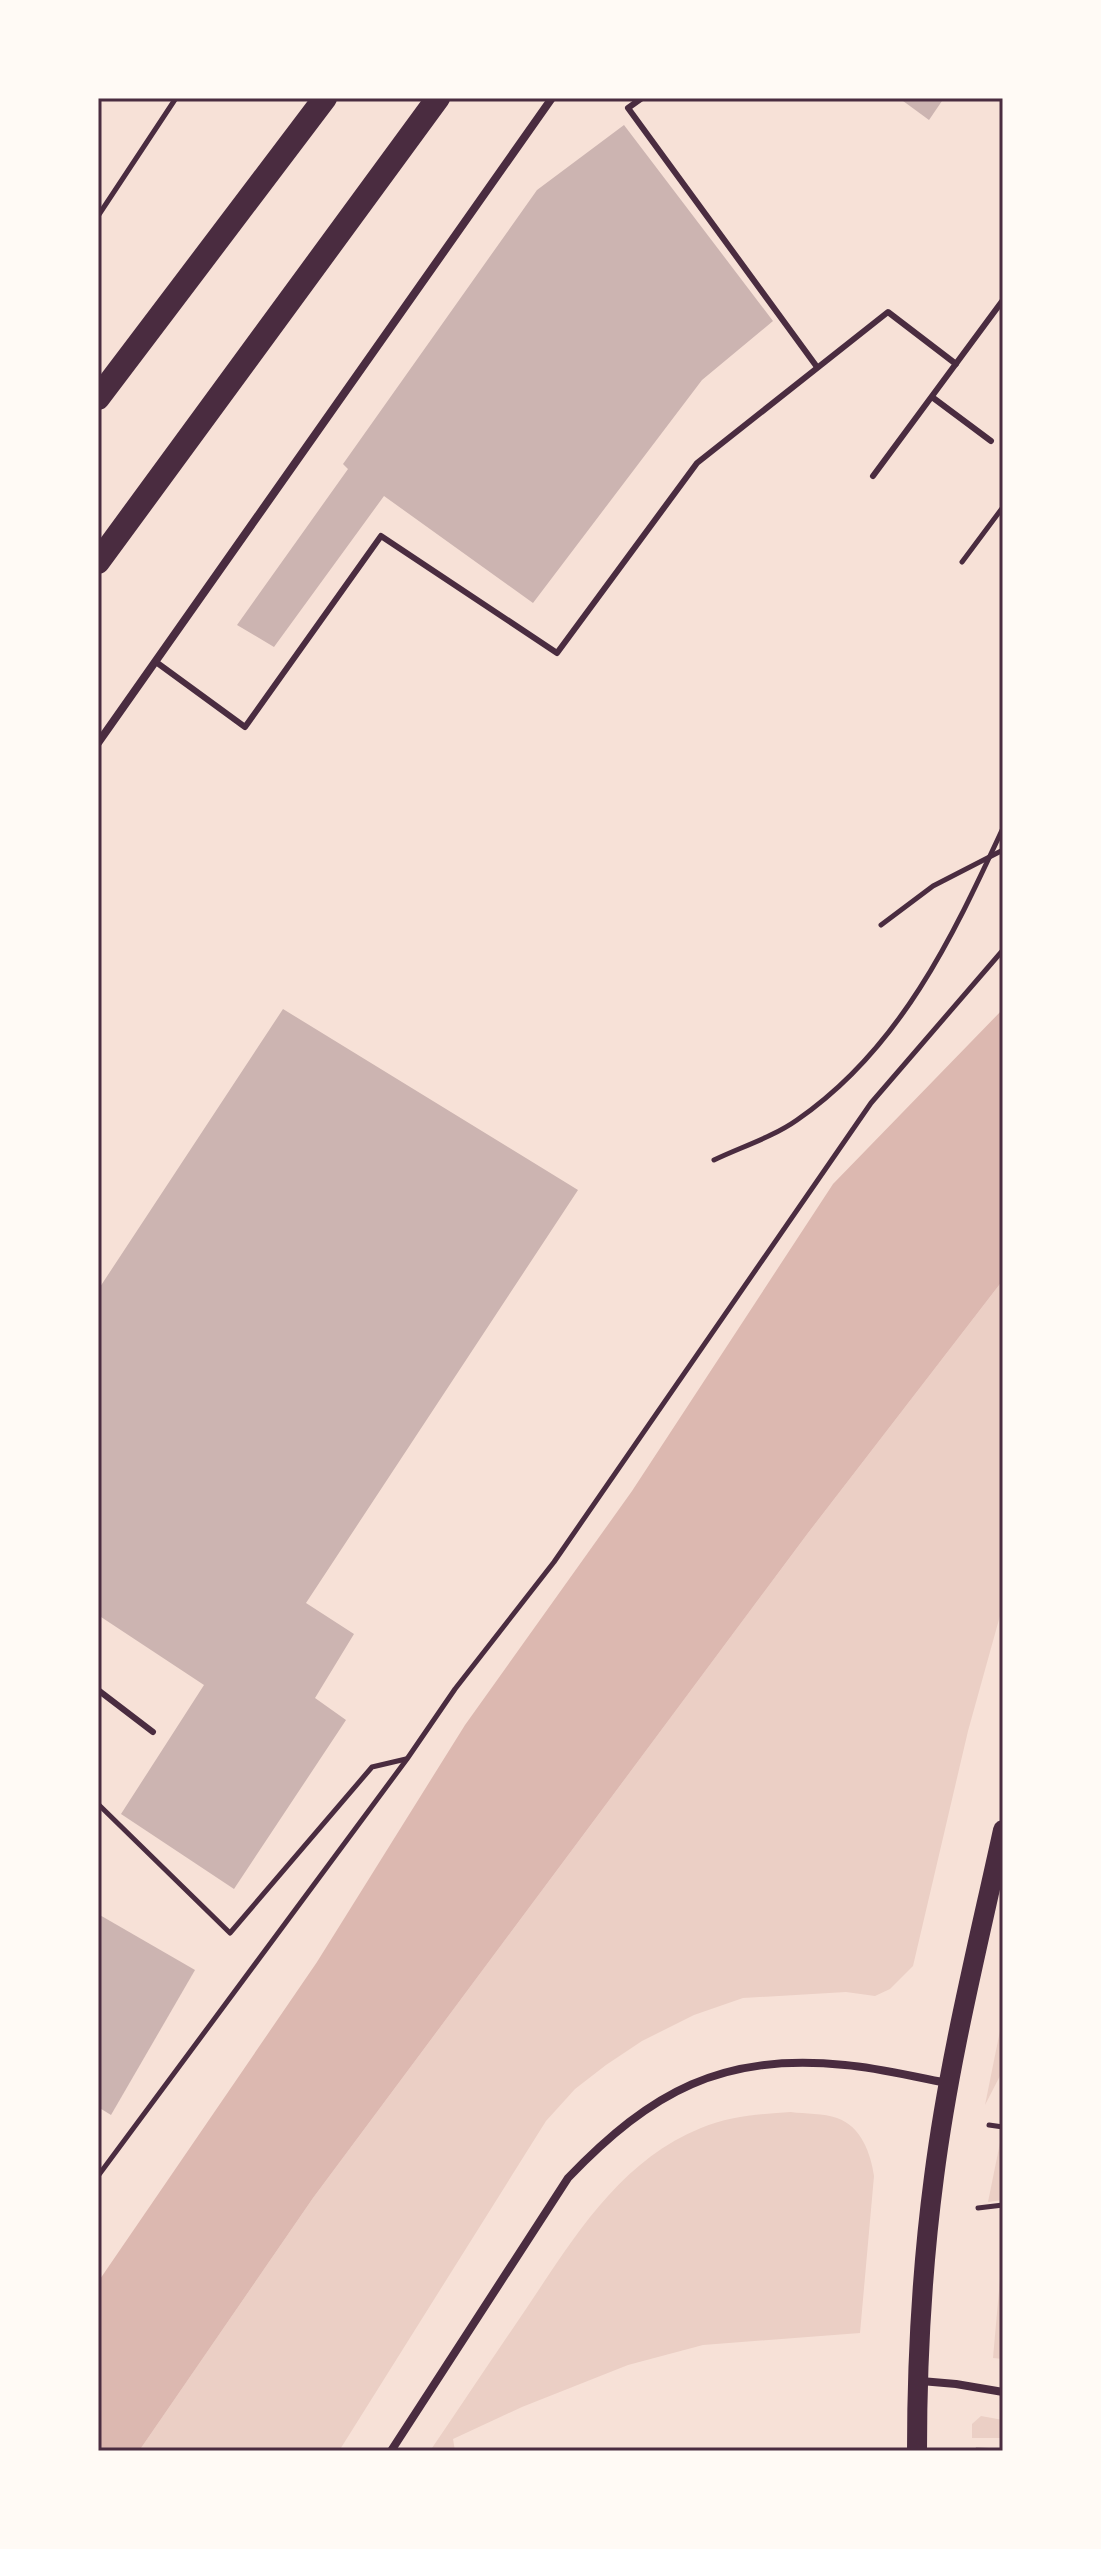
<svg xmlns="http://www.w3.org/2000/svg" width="1101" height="2549" viewBox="0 0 1101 2549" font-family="Raleway,sans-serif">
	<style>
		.green { fill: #ebcfc5 }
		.water { fill: #dcb8b0 }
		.building { fill: #ccb4b1 }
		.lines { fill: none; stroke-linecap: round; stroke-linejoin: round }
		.path { stroke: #4a2c40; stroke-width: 5 }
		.service { stroke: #4a2c40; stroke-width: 6 }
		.minor { stroke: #4a2c40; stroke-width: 8 }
		.primary { stroke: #4a2c40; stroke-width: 20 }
		.motorway { stroke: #4a2c40; stroke-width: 24 }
		.neatline { fill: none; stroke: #4a2c40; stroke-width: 3 }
	</style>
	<rect width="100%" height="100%" fill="#f7e1d7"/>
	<!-- green -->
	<g class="green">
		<path d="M 1003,1280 L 1003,1605 L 968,1731 L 913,1966 L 890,1989 L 875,1996 L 846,1992 L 743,1998 L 694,2015 L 642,2041 L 606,2065 L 575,2089 L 546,2121 L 339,2451 L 139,2451 L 313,2198 L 808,1533 Z"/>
		<path d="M 1003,2016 L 1003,2070 L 985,2105 Z"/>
		<path d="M 791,2112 C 805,2114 824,2113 837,2118 C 861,2126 871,2154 874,2176 L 860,2333 L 703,2345 L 628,2365 L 522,2407 L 453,2439 L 455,2451 L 430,2451 C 462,2404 494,2356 526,2309 C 573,2239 619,2161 701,2128 C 730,2116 761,2114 791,2112 Z"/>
		<path d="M 1002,2133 L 1003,2200 L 988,2202 Z"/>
		<path d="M 1003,2246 L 1003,2359 L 993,2358 Z"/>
		<path d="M 981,2416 L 1003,2420 L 1003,2438 L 972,2438 L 972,2424 Z"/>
	</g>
	<!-- water -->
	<path class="water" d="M 1003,1009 L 1003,1280 L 808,1533 L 313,2198 L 139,2451 L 98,2451 L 98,2282 L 317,1962 L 465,1725 L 632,1491 L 833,1184 Z"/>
	<!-- building -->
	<g class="building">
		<path d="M 899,98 L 944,98 L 929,120 Z"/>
		<path d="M 624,125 L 773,321 L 702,380 L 533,603 L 384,496 L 274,647 L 237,625 L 348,469 L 343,464 L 537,190 Z"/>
		<path d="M 283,1009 L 578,1190 L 306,1603 L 354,1634 L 315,1698 L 346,1720 L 234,1889 L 121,1814 L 204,1685 L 98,1615 L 98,1290 Z"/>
		<path d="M 98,1914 L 195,1970 L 111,2115 L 98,2107 Z"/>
		<path d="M 976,2447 L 1002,2449 L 1002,2451 L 975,2451 Z"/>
	</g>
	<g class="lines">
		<!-- path -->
		<g class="path">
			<path d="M 98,216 L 176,98"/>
			<path d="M 962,562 L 1003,507"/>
			<path d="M 881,925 L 933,886 L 1003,850"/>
			<path d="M 714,1160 C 741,1147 773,1137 797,1120 C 900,1049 952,938 1003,828"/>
			<path d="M 98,1804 L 230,1933 L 372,1767 L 406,1759"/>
			<path d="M 989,2125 L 1003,2127"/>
			<path d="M 98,2176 L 407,1759 L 455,1689 L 554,1562 L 871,1103 L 1003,950"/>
			<path d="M 978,2208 L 1003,2205"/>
		</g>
		<!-- service -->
		<g class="service">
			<path d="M 642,98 L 628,108 L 817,367"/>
			<path d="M 932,397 L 991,441"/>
			<path d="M 873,476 L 1003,300"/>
			<path d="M 156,662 L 245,727 L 381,536 L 557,653 L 697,463 L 888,312 L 956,364"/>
			<path d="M 98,1690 L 153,1732"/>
		</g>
		<!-- minor -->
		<g class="minor">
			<path d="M 98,743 L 552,98"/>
			<path d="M 921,2381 L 956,2384 L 1003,2392"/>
			<path d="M 391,2451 L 568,2178 C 652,2091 721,2053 845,2065 C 880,2068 914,2077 948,2083"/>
		</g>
		<!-- primary -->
		<path class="primary" d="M 917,2451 C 917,2360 922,2268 934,2177 C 949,2060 978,1945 1003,1830"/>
		<!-- motorway -->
		<g class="motorway">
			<path d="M 98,398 L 325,98"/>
			<path d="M 98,562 L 438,98"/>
		</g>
	</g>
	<!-- border -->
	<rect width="1101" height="2549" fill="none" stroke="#fffaf5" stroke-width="200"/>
	<rect x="100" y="100" width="901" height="2349" class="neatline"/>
</svg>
